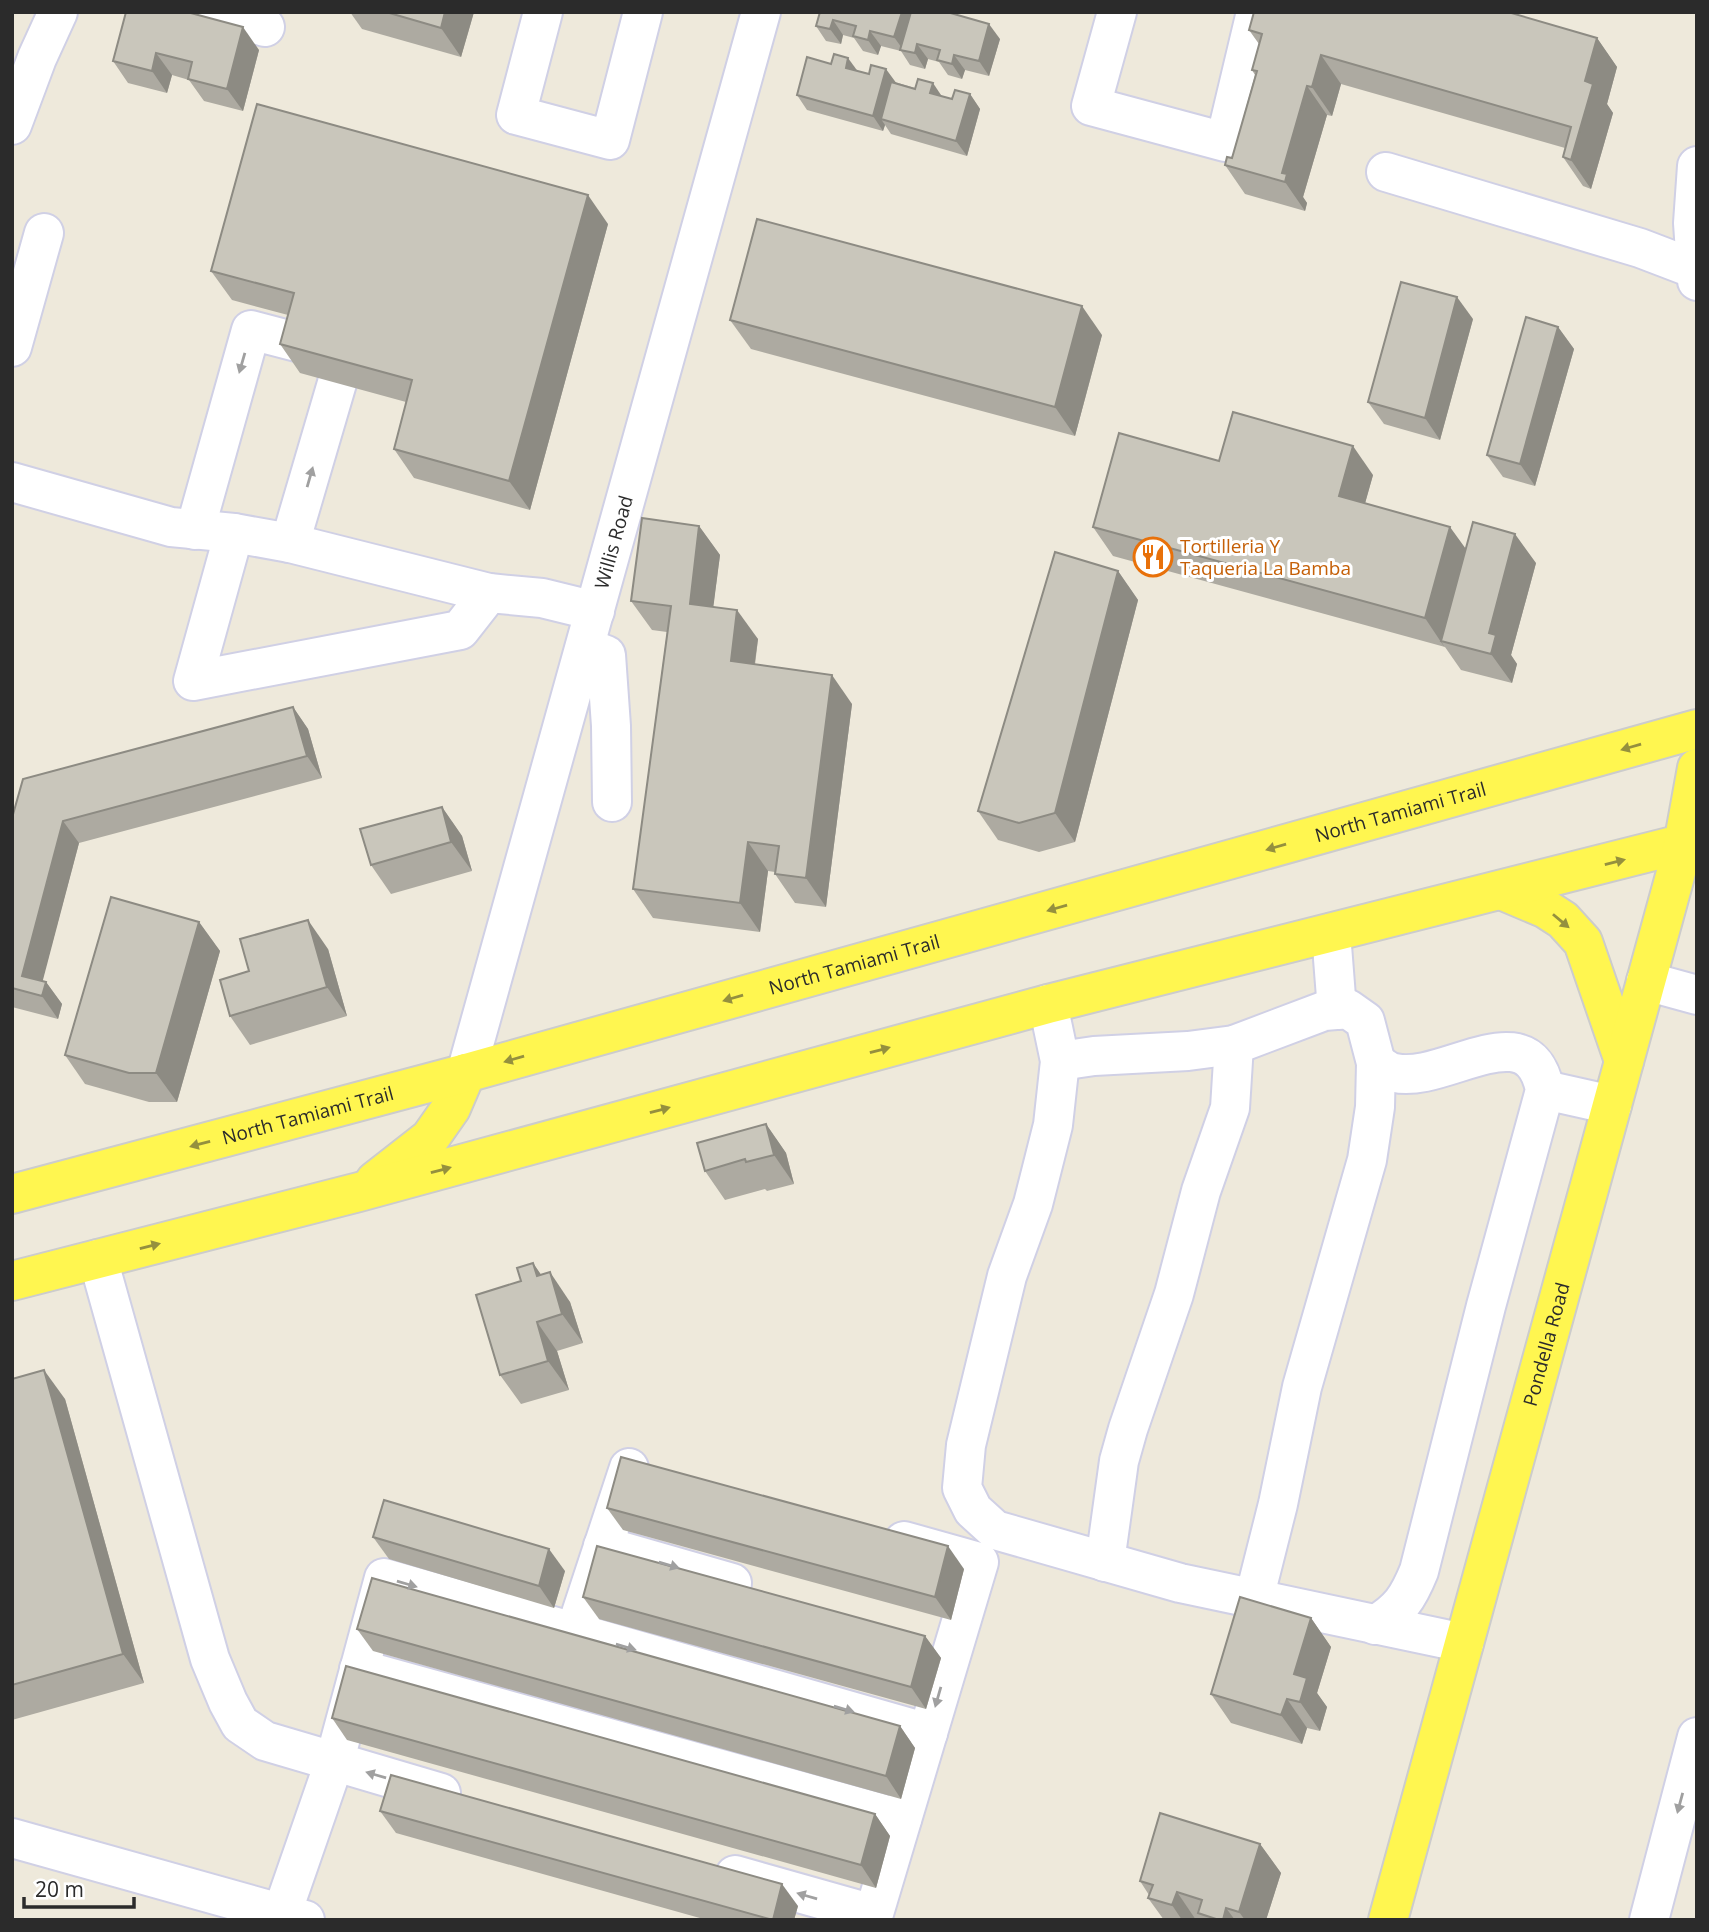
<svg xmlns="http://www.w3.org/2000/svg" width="1709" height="1932" viewBox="0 0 1709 1932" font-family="'Open Sans',sans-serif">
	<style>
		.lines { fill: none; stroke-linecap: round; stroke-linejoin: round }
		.minor-casing { stroke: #d0d0e5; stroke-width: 42 }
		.major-casing { stroke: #ccc; stroke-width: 42 }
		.minor { stroke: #fff; stroke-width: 38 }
		.major { stroke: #fff650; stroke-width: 38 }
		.wall { fill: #adaaa1 }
		.shaded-wall { fill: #8d8b83 }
		.building { fill: #c9c6bb; stroke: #8d8b83; stroke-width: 2 }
		.oneway { fill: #a0a0a0 }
		.oneway2 { fill: #95903e }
		.labels { text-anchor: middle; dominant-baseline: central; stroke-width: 6; stroke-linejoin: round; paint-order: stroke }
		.street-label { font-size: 19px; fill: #2b2b2b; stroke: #fff }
		.food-label { font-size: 19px; fill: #c56008; stroke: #fff; text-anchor: start }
	</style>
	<rect width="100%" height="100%" fill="#eee9db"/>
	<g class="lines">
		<defs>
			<g id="minor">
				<path d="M 215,12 L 265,27"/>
				<path d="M 543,12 L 516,115 L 610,140 L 643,12"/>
				<path d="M 1117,12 L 1091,106 L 1225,142 L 1256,12"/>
				<path d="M 12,125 L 37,58 L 58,12"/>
				<path d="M 1697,166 L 1693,223 L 1697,281"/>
				<path d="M 1386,172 L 1640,248 L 1695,269"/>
				<path d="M 12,347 L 44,233"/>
				<path d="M 12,482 L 171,527 L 234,533 L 290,543 L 489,593 L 542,598 L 595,611"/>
				<path d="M 195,530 L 251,330 L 308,345"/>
				<path d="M 234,533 L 193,681 L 460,630 L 489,593"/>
				<path d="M 290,543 L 337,383"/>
				<path d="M 585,647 L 606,655 L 611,726 L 612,802"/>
				<path d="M 1331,933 L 1337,1010"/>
				<path d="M 1646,981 L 1697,995"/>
				<path d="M 1048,1004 L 1060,1061 L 1053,1125 L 1033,1204 L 1007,1276 L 966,1445 L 962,1488 L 973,1510 L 995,1530 L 1180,1583 L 1464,1643"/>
				<path d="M 1060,1061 L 1094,1056 L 1188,1051 L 1234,1045 L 1324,1011 L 1348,1009 L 1365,1021 L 1376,1063 L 1375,1107 L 1367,1160 L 1302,1387 L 1278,1504 L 1254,1599"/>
				<path id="s1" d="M 466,1073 L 761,12"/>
				<path d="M 1545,1090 L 1612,1105"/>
				<path d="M 98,1259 L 210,1659 L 228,1702 L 240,1724 L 265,1741 L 441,1793"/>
				<path d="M 603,1546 L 732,1583"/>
				<path d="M 1105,1562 L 1119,1461 L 1128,1429 L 1174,1294 L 1201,1191 L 1230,1108 L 1234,1045"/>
				<path d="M 1375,1625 C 1400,1610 1408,1598 1419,1571 L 1486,1306 L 1545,1090 C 1529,1009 1445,1084 1395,1073 C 1388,1072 1381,1066 1376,1063"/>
				<path d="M 575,1632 L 629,1468"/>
				<path d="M 359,1669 L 902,1819"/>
				<path d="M 12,1838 L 305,1920"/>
				<path d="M 735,1875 L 873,1914"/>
				<path d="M 282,1913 L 334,1763 L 384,1578 L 928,1733"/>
				<path d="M 872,1920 L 979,1562 L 904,1541"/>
				<path d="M 1649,1920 L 1697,1737"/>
			</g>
			<g id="major">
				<path d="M 1501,890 L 1546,909 L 1563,920 L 1583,942 L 1624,1061"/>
				<path d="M 375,1181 L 430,1138 L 451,1108 L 466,1073"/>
				<path id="s2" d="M 12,1194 L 466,1073 L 1697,729"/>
				<path d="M 12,1281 L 359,1192 L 1048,1004 L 1697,840"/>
				<path id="s3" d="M 1388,1920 L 1675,876 L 1683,845 L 1697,768"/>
			</g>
		</defs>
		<!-- minor casing -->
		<use href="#minor" class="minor-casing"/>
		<!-- major casing -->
		<use href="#major" class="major-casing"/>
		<!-- minor -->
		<use href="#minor" class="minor"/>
		<!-- major -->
		<use href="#major" class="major"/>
	</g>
	<!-- wall -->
	<g class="wall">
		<path d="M 126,12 L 259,50 L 243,111 L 204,101 L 189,80 L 172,75 L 167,93 L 128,83 L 113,61 Z"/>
		<path d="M 350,12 L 474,12 L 461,57 L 362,29 Z"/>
		<path d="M 820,12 L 1000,39 L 989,76 L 965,70 L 962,79 L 948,75 L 939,62 L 928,59 L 925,69 L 910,65 L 901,51 L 881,46 L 878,55 L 863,51 L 854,38 L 843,35 L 841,44 L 826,41 L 816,26 Z"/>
		<path d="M 1249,30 L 1597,38 L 1617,67 L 1607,104 L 1613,113 L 1591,189 L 1583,186 L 1563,157 L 1565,148 L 1341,84 L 1332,116 L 1327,115 L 1303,197 L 1307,203 L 1305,211 L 1245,194 L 1225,165 L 1232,158 L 1255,75 L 1252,70 L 1259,44 Z"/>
		<path d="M 858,71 L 952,99 L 970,94 L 980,109 L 967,156 L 891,134 L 885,125 L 883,131 L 807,110 L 797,95 Z"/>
		<path d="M 608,224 L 530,510 L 414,478 L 394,449 L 406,402 L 300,373 L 280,344 L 288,315 L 232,300 L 211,271 Z"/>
		<path d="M 1473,319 L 1440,440 L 1384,424 L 1368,402 Z"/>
		<path d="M 730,320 L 1102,335 L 1075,436 L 751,349 Z"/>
		<path d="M 1558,327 L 1574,349 L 1535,486 L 1503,477 L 1487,455 Z"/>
		<path d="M 1219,461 L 1373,475 L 1365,503 L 1466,549 L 1536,563 L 1511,655 L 1517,664 L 1512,683 L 1461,670 L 1445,647 L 1113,556 L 1093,527 Z"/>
		<path d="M 699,526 L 720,555 L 713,607 L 758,639 L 755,665 L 852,704 L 826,907 L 795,903 L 775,874 L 775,872 L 768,871 L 760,932 L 653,918 L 633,889 L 667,632 L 652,630 L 631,601 Z"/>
		<path d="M 1118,571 L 1138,600 L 1075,842 L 1039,852 L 998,840 L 978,811 Z"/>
		<path d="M 293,707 L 308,729 L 322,778 L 79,843 L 42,981 L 46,982 L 62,1004 L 58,1019 L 12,1007 L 12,818 Z"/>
		<path d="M 442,807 L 462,836 L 472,871 L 391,894 L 371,865 Z"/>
		<path d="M 199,922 L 220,951 L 177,1102 L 149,1102 L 85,1084 L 65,1055 Z"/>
		<path d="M 328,949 L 347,1016 L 250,1045 L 230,1016 Z"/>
		<path d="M 766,1124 L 786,1153 L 794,1184 L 767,1191 L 765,1189 L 725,1200 L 705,1171 Z"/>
		<path d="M 533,1263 L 541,1275 L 570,1302 L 583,1343 L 557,1351 L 569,1390 L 521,1404 L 500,1375 L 521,1281 Z"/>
		<path d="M 12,1379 L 65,1399 L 144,1683 L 12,1720 Z"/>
		<path d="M 607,1508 L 964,1569 L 951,1620 L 623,1530 Z"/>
		<path d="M 373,1537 L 565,1571 L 554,1608 L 389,1559 Z"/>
		<path d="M 583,1597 L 925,1636 L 941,1658 L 926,1709 L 599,1619 Z"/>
		<path d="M 1311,1618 L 1331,1647 L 1317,1693 L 1327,1707 L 1320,1731 L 1307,1728 L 1302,1744 L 1231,1723 L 1211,1694 Z"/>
		<path d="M 357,1629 L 900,1726 L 915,1748 L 901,1799 L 373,1651 Z"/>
		<path d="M 332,1718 L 875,1814 L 890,1836 L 876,1888 L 347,1740 Z"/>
		<path d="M 380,1811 L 798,1906 L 794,1920 L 707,1920 L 396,1833 Z"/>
		<path d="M 1260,1844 L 1281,1873 L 1266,1920 L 1164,1920 L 1148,1898 L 1149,1895 L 1140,1881 Z"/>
	</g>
	<!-- shaded-wall -->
	<g class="shaded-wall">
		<path d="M 445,12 L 474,12 L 461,57 L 441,28 Z"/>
		<path d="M 902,12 L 914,12 L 904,51 L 894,37 Z"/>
		<path d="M 833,20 L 843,35 L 841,44 L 830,29 Z"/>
		<path d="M 989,24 L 1000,39 L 989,76 L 979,61 Z"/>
		<path d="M 243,27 L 259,50 L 243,111 L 227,89 Z"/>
		<path d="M 870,31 L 881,46 L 878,55 L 868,40 Z"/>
		<path d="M 1597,38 L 1617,67 L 1607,104 L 1613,113 L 1591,189 L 1571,160 L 1585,81 Z"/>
		<path d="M 917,44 L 928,59 L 925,69 L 915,53 Z"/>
		<path d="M 156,53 L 172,75 L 167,93 L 152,71 Z"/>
		<path d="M 954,55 L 965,70 L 962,79 L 952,64 Z"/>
		<path d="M 1321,55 L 1341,84 L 1332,116 L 1312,87 Z"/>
		<path d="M 848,58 L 859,73 L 846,68 Z"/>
		<path d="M 886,69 L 897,84 L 881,119 L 885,125 L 883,131 L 873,116 Z"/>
		<path d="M 933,83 L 943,98 L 930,93 Z"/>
		<path d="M 1307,86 L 1327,115 L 1303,197 L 1307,203 L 1305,211 L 1285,182 L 1282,173 Z"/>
		<path d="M 970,94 L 980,109 L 967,156 L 956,141 Z"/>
		<path d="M 588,195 L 608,224 L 530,510 L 509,481 Z"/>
		<path d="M 1457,297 L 1473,319 L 1440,440 L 1425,418 Z"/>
		<path d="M 1082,306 L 1102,335 L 1075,436 L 1055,407 Z"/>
		<path d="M 1558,327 L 1574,349 L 1535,486 L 1520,464 Z"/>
		<path d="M 1353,446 L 1373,475 L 1359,525 L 1339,496 Z"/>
		<path d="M 699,526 L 720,555 L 710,633 L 690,604 Z"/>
		<path d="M 1450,527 L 1471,556 L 1441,641 L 1445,648 L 1425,618 Z"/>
		<path d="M 1515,534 L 1536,563 L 1511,655 L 1517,664 L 1512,683 L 1491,654 L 1489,633 Z"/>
		<path d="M 1118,571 L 1138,600 L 1075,842 L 1055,813 Z"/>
		<path d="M 737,610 L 758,639 L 751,690 L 731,661 Z"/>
		<path d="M 832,675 L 852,704 L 826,907 L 806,878 Z"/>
		<path d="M 293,707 L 308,729 L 322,778 L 307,756 Z"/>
		<path d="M 442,807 L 462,836 L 472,871 L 451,842 Z"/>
		<path d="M 63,821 L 79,843 L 39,995 L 22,976 Z"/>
		<path d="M 748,842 L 768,871 L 760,932 L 740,903 Z"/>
		<path d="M 308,920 L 328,949 L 347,1016 L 327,987 Z"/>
		<path d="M 199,922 L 220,951 L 177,1102 L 156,1073 Z"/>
		<path d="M 46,982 L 62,1004 L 58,1019 L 42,996 Z"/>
		<path d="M 766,1124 L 786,1153 L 794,1184 L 774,1155 Z"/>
		<path d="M 533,1263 L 553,1292 L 537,1276 Z"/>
		<path d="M 550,1272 L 570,1302 L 583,1343 L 562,1314 Z"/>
		<path d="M 537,1322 L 557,1351 L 569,1390 L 548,1361 Z"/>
		<path d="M 44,1370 L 65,1399 L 144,1683 L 123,1654 Z"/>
		<path d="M 948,1546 L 964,1569 L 951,1620 L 935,1597 Z"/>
		<path d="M 549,1549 L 565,1571 L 554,1608 L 539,1586 Z"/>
		<path d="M 1311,1618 L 1331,1647 L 1317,1693 L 1327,1707 L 1320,1731 L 1300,1702 L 1294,1674 Z"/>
		<path d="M 925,1636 L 941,1658 L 926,1709 L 911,1687 Z"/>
		<path d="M 1287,1699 L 1307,1728 L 1302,1744 L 1281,1715 Z"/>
		<path d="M 900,1726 L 915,1748 L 901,1799 L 886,1776 Z"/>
		<path d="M 875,1814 L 890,1836 L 876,1888 L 861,1865 Z"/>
		<path d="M 1260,1844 L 1281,1873 L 1266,1920 L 1245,1920 L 1239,1912 Z"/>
		<path d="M 782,1884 L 798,1906 L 794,1920 L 773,1920 Z"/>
		<path d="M 1177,1892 L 1196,1920 L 1182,1920 L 1172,1905 Z"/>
		<path d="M 1226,1908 L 1235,1920 L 1223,1920 Z"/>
	</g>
	<!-- building -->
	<g class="building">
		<path d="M 126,12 L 187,12 L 243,27 L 227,89 L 188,79 L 192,62 L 156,53 L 152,71 L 113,61 Z"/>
		<path d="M 386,12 L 445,12 L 441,28 Z"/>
		<path d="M 820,12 L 902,12 L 894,37 L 870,31 L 868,40 L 853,36 L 856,26 L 833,20 L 830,29 L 816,26 Z"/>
		<path d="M 911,12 L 947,12 L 989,24 L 979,61 L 954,55 L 952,64 L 937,60 L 940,50 L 917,44 L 915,53 L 900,50 Z"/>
		<path d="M 1254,12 L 1508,12 L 1597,38 L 1585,81 L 1593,84 L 1571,160 L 1563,157 L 1571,127 L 1321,55 L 1312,87 L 1307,86 L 1282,173 L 1287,174 L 1285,182 L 1225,165 L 1227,157 L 1232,158 L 1257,71 L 1252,70 L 1262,34 L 1249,30 Z"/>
		<path d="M 834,54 L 848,58 L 846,68 L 869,74 L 871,65 L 886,69 L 873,116 L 797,95 L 807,57 L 831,64 Z"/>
		<path d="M 918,79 L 933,83 L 930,93 L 952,99 L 955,90 L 970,94 L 956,141 L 881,119 L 891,82 L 915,89 Z"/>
		<path d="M 257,104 L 588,195 L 509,481 L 394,449 L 412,380 L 280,344 L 294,293 L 211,271 Z"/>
		<path d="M 757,219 L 1082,306 L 1055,407 L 730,320 Z"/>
		<path d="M 1401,282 L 1457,297 L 1425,418 L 1368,402 Z"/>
		<path d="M 1526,317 L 1558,327 L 1520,464 L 1487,455 Z"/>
		<path d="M 1233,412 L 1353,446 L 1339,496 L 1450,527 L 1425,618 L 1093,527 L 1119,433 L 1219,461 Z"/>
		<path d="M 642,518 L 699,526 L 690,604 L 737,610 L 731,661 L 832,675 L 806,878 L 775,874 L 779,846 L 748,842 L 740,903 L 633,889 L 671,606 L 631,601 Z"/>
		<path d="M 1473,522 L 1515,534 L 1489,633 L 1496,635 L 1491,654 L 1441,641 Z"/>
		<path d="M 1055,552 L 1118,571 L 1055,813 L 1019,823 L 978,811 Z"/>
		<path d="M 293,707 L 307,756 L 63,821 L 22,976 L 46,982 L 42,996 L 12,988 L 12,818 L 23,779 Z"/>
		<path d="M 442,807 L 451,842 L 371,865 L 360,829 Z"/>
		<path d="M 111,897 L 199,922 L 156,1073 L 129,1073 L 65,1055 Z"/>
		<path d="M 308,920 L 327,987 L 230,1016 L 220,980 L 249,971 L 240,939 Z"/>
		<path d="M 766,1124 L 774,1155 L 746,1162 L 745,1159 L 705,1171 L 697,1143 Z"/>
		<path d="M 533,1263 L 537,1276 L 550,1272 L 562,1314 L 537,1322 L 548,1361 L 500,1375 L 476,1295 L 521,1281 L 517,1268 Z"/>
		<path d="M 44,1370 L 123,1654 L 12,1685 L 12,1379 Z"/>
		<path d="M 621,1457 L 948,1546 L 935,1597 L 607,1508 Z"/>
		<path d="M 384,1500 L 549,1549 L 539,1586 L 373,1537 Z"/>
		<path d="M 597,1546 L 925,1636 L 911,1687 L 583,1597 Z"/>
		<path d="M 372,1578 L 900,1726 L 886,1776 L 357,1629 Z"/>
		<path d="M 1240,1597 L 1311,1618 L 1294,1674 L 1307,1678 L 1300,1702 L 1287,1699 L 1281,1715 L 1211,1694 Z"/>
		<path d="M 346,1666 L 875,1814 L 861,1865 L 332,1718 Z"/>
		<path d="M 391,1775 L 782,1884 L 773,1920 L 380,1811 Z"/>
		<path d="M 1160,1813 L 1260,1844 L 1239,1912 L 1226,1908 L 1223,1920 L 1219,1920 L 1198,1913 L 1202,1900 L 1177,1892 L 1172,1905 L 1148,1898 L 1153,1885 L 1140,1881 Z"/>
	</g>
	<!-- one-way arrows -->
	<defs><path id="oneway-solid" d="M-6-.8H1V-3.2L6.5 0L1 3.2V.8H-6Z" transform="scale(1.75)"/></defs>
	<g class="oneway">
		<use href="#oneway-solid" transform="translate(242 363) rotate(106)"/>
		<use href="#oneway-solid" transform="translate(310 477) rotate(-74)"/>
		<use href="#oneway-solid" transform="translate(669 1565) rotate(16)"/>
		<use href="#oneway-solid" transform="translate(407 1584) rotate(16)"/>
		<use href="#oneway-solid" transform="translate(626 1647) rotate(16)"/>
		<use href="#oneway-solid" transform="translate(938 1697) rotate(106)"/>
		<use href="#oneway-solid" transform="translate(844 1709) rotate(16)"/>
		<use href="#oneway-solid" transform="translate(376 1775) rotate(-164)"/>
		<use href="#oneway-solid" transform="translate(1680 1803) rotate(105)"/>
		<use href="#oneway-solid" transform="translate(807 1896) rotate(-164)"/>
	</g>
	<g class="oneway2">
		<use href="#oneway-solid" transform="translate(1631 747) rotate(164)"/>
		<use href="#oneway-solid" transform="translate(1276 847) rotate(164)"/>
		<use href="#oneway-solid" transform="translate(1615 862) rotate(-14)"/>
		<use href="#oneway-solid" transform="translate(1057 908) rotate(164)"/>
		<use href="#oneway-solid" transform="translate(1561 921) rotate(40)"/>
		<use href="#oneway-solid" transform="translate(733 998) rotate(164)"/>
		<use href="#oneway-solid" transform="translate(880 1050) rotate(-15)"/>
		<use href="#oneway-solid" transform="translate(514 1059) rotate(164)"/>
		<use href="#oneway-solid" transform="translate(660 1110) rotate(-15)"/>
		<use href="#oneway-solid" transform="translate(200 1144) rotate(165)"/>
		<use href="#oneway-solid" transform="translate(441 1170) rotate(-15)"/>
		<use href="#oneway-solid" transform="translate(150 1246) rotate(-14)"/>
	</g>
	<!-- icons -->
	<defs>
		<symbol id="restaurant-ring" viewBox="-11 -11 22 22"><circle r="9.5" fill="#fff" stroke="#e8710a" stroke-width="1.5"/><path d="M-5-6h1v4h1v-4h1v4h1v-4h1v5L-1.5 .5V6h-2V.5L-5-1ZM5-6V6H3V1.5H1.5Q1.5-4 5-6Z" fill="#e8710a"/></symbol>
	</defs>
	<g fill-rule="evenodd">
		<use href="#restaurant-ring" x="1131" y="535" width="44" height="44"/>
	</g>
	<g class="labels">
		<!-- street labels -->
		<g class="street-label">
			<text stroke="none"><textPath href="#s1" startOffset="551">Willis Road</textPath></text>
			<text stroke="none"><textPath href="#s2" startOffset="1440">North Tamiami Trail</textPath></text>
			<text stroke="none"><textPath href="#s2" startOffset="873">North Tamiami Trail</textPath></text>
			<text stroke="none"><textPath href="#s2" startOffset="306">North Tamiami Trail</textPath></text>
			<text stroke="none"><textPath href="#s3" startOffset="597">Pondella Road</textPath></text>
		</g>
		<!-- food labels -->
		<g class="food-label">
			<text x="1180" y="546">Tortilleria Y<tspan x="1180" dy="22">Taqueria La Bamba</tspan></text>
		</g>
	</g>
	<!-- border -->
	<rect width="1709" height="1932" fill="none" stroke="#2b2b2b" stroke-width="28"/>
	<!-- scale -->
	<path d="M24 1897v10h110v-10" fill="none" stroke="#2b2b2b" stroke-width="3.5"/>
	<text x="35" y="1897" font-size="21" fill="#2b2b2b" stroke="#ffffff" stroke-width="5" paint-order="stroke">20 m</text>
</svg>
